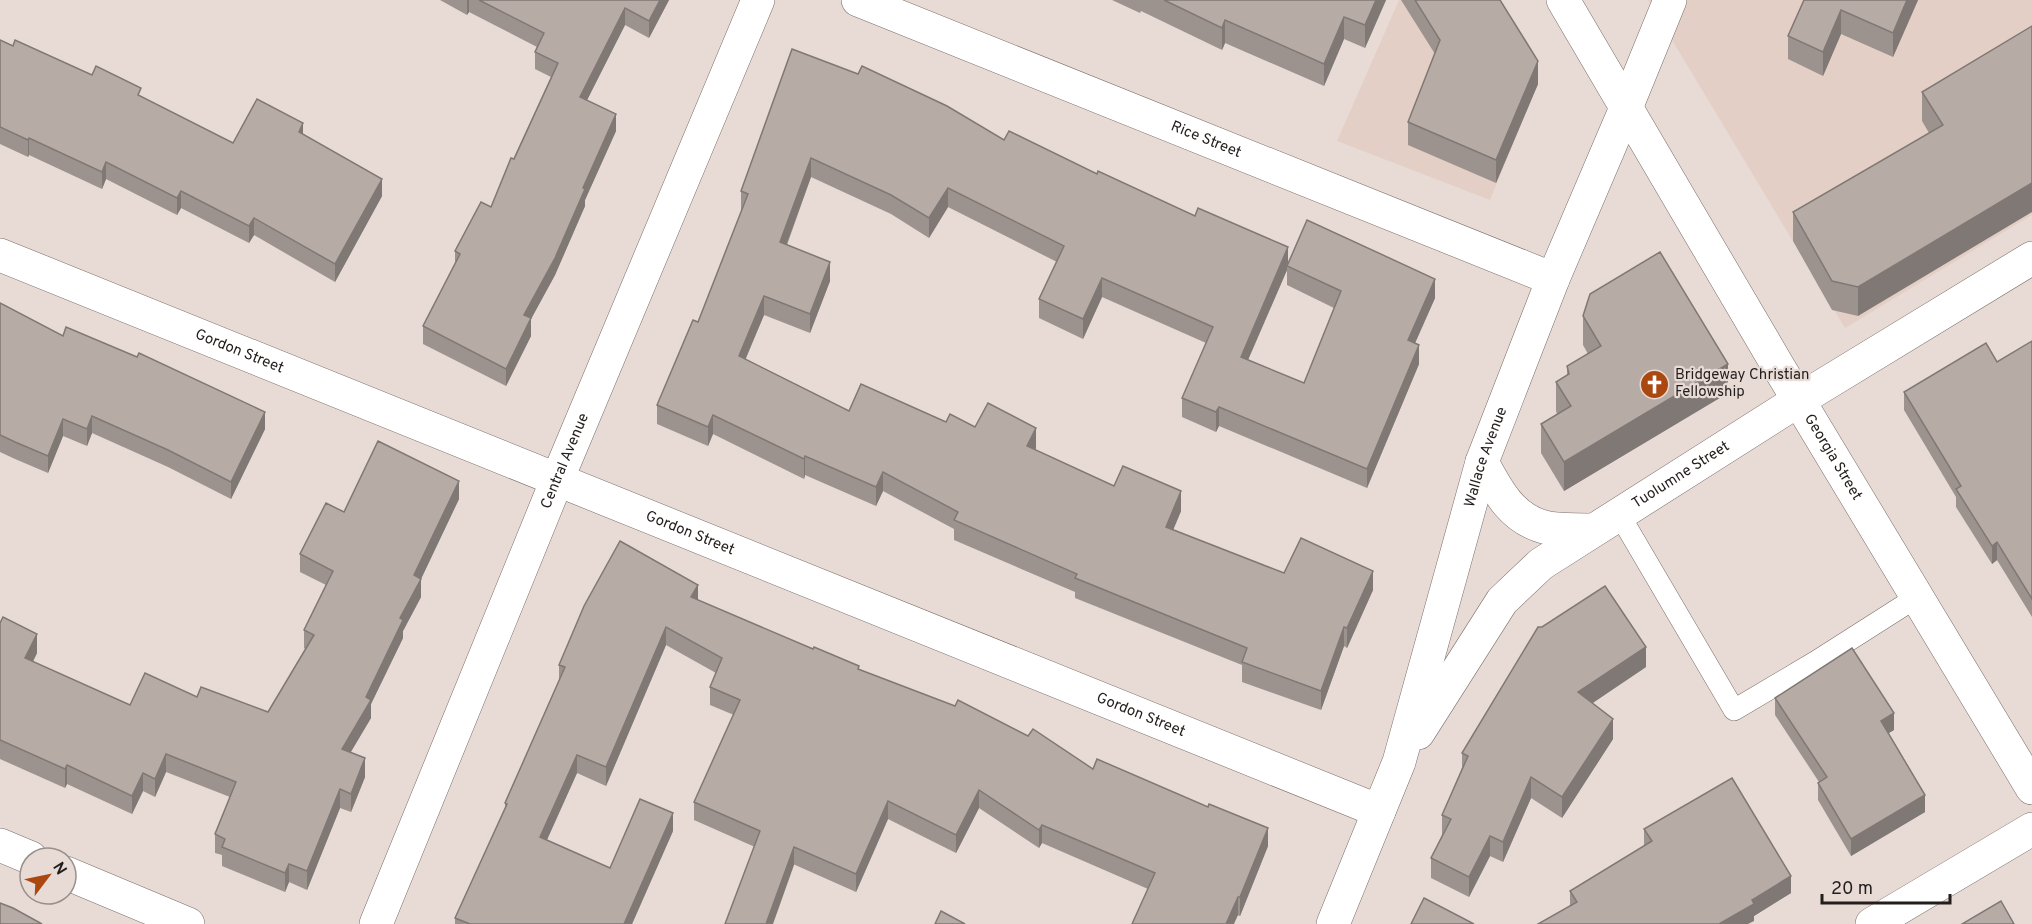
<svg xmlns="http://www.w3.org/2000/svg" width="2032" height="924" viewBox="0 0 2032 924" font-family="Overpass,sans-serif">
	<style>
		.built { fill: #e4cfc6 }
		.lines { fill: none; stroke-linecap: round; stroke-linejoin: round }
		.service-casing { stroke: #7a6e69; stroke-width: 22 }
		.minor-casing { stroke: #7a6e69; stroke-width: 34 }
		.tertiary-casing { stroke: #7a6e69; stroke-width: 34 }
		.secondary-casing { stroke: #7a6e69; stroke-width: 34 }
		.service { stroke: #fff; stroke-width: 21 }
		.minor { stroke: #fff; stroke-width: 33 }
		.tertiary { stroke: #fff; stroke-width: 33 }
		.secondary { stroke: #fff; stroke-width: 33 }
		.wall { fill: #9d938e; fill-rule: evenodd }
		.shaded-wall { fill: #807874 }
		.building { fill: #b7aba5; stroke: #807874; stroke-width: 1.5 }
		.labels { text-anchor: middle; dominant-baseline: central; stroke-width: 4.5; stroke-linejoin: round; paint-order: stroke }
		.street-label { font-size: 15px; fill: #231e1c; stroke: #e8dbd6 }
		.poi-label { font-size: 15px; fill: #231e1c; stroke: #e8dbd6; text-anchor: start }
	</style>
	<rect width="100%" height="100%" fill="#e8dbd6"/>
	<!-- built -->
	<g class="built">
		<path d="M 1399,0 L 1486,0 L 1538,84 L 1490,200 L 1337,141 Z"/>
		<path d="M 1648,0 L 2032,0 L 2032,215 L 1845,328 Z"/>
	</g>
	<g class="lines">
		<defs>
			<path id="service" d="M 1619,514 L 1734,710 L 1815,662 L 1917,597"/>
			<g id="minor">
				<path id="s1" d="M 858,0 L 1553,279"/>
				<path id="s2" d="M 0,255 L 1379,811"/>
				<path d="M 0,845 L 31,858"/>
				<path d="M 66,873 L 188,924"/>
				<path id="s3" d="M 376,924 L 557,480 L 758,0"/>
				<path d="M 1872,924 L 2032,829"/>
			</g>
			<g id="tertiary">
				<path d="M 1482,462 C 1497,490 1511,518 1544,527 C 1558,531 1576,529 1591,530"/>
				<path id="s4" d="M 1418,733 L 1502,601 L 1541,564 L 1799,400 L 2032,258"/>
				<path id="s5" d="M 1333,924 L 1399,762 L 1482,462 L 1553,279 L 1626,108 L 1670,0"/>
			</g>
			<g id="secondary">
				<path id="s6" d="M 1563,0 L 1778,366 L 2032,788"/>
			</g>
		</defs>
		<!-- service casing -->
		<use href="#service" class="service-casing"/>
		<!-- minor casing -->
		<use href="#minor" class="minor-casing"/>
		<!-- tertiary casing -->
		<use href="#tertiary" class="tertiary-casing"/>
		<!-- secondary casing -->
		<use href="#secondary" class="secondary-casing"/>
		<!-- service -->
		<use href="#service" class="service"/>
		<!-- minor -->
		<use href="#minor" class="minor"/>
		<!-- tertiary -->
		<use href="#tertiary" class="tertiary"/>
		<!-- secondary -->
		<use href="#secondary" class="secondary"/>
	</g>
	<!-- wall -->
	<g class="wall">
		<path d="M 440,0 L 669,0 L 649,38 L 625,25 L 587,100 L 616,131 L 585,200 L 585,206 L 555,275 L 531,319 L 531,336 L 506,386 L 423,344 L 423,326 L 455,265 L 455,251 L 491,207 L 551,77 L 535,69 L 535,52 L 537,47 L 469,12 L 467,15 Z"/>
		<path d="M 1112,0 L 1386,0 L 1365,48 L 1344,39 L 1324,86 L 1225,43 L 1222,50 L 1141,11 L 1140,13 Z"/>
		<path d="M 1401,0 L 1500,0 L 1538,84 L 1496,183 L 1408,145 L 1408,122 L 1435,54 Z"/>
		<path d="M 1804,0 L 1918,0 L 1893,57 L 1841,34 L 1823,76 L 1788,59 L 1788,36 Z"/>
		<path d="M 2032,26 L 1858,316 L 1832,310 L 1793,241 L 1793,212 L 1929,133 L 1922,121 L 1922,92 Z"/>
		<path d="M 0,40 L 13,46 L 92,75 L 141,96 L 233,143 L 303,134 L 382,196 L 335,282 L 254,235 L 249,243 L 181,208 L 177,215 L 106,179 L 102,189 L 29,155 L 28,157 L 0,144 Z"/>
		<path d="M 792,49 L 1004,140 L 1097,174 L 1288,263 L 1435,298 L 1415,343 L 1419,364 L 1367,488 L 1219,426 L 1216,432 L 1182,417 L 1182,398 L 1206,343 L 1102,297 L 1083,339 L 1039,318 L 1039,299 L 1057,262 L 948,207 L 929,238 L 891,214 L 811,177 L 787,245 L 830,281 L 810,333 L 764,315 L 745,359 L 849,411 L 946,422 L 975,427 L 1036,448 L 1035,450 L 1114,486 L 1181,511 L 1173,530 L 1284,573 L 1373,590 L 1347,648 L 1344,646 L 1321,710 L 1242,682 L 1242,665 L 1075,598 L 1075,592 L 954,540 L 954,529 L 883,491 L 876,506 L 805,475 L 804,479 L 713,434 L 708,446 L 657,424 L 657,405 L 698,322 L 742,210 L 741,210 L 741,191 ZM 1287,270 L 1287,285 L 1334,308 L 1304,383 L 1248,360 Z"/>
		<path d="M 0,303 L 63,336 L 265,429 L 231,499 L 168,467 L 92,433 L 87,446 L 63,436 L 48,473 L 15,459 L 0,452 Z"/>
		<path d="M 1583,316 L 1728,393 L 1564,491 L 1541,453 L 1541,424 L 1557,414 L 1556,411 L 1556,382 L 1567,375 L 1567,366 L 1588,354 L 1583,345 Z"/>
		<path d="M 2032,341 L 2032,617 L 1997,560 L 1992,564 L 1956,507 L 1956,497 L 1904,410 L 1904,392 L 1997,362 Z"/>
		<path d="M 459,499 L 421,579 L 421,597 L 403,631 L 403,638 L 371,704 L 371,718 L 350,753 L 365,777 L 351,812 L 340,808 L 307,890 L 289,882 L 285,892 L 222,866 L 222,855 L 215,853 L 215,834 L 230,797 L 166,772 L 155,797 L 143,791 L 132,814 L 67,784 L 65,788 L 0,759 L 0,623 L 37,653 L 33,662 L 130,705 L 197,697 L 268,712 L 305,649 L 304,648 L 304,630 L 326,585 L 300,572 L 300,554 L 344,512 Z"/>
		<path d="M 698,601 L 1093,769 L 1268,846 L 1240,916 L 1148,889 L 1042,843 L 1039,848 L 979,808 L 956,853 L 888,819 L 856,892 L 694,820 L 694,802 L 734,715 L 710,705 L 710,687 L 716,673 L 666,645 L 606,786 L 577,773 L 547,840 L 610,868 L 673,831 L 632,924 L 455,924 L 455,918 L 505,809 L 505,803 L 559,681 L 559,665 Z"/>
		<path d="M 1646,667 L 1592,703 L 1613,739 L 1562,818 L 1531,798 L 1503,862 L 1490,856 L 1469,897 L 1431,878 L 1431,858 L 1442,835 L 1442,815 L 1462,768 L 1462,753 Z"/>
		<path d="M 1775,698 L 1894,730 L 1888,733 L 1925,812 L 1851,856 L 1818,800 L 1818,783 L 1819,782 L 1775,715 Z"/>
		<path d="M 1644,829 L 1791,893 L 1754,916 L 1754,921 L 1570,906 L 1570,891 L 1644,846 Z"/>
	</g>
	<!-- shaded-wall -->
	<g class="shaded-wall">
		<path d="M 467,0 L 469,0 L 469,12 L 467,15 Z"/>
		<path d="M 660,0 L 669,0 L 649,38 L 649,21 Z"/>
		<path d="M 1376,0 L 1386,0 L 1365,48 L 1365,25 Z"/>
		<path d="M 1907,0 L 1918,0 L 1893,57 L 1893,33 Z"/>
		<path d="M 625,8 L 625,25 L 580,114 L 580,97 Z"/>
		<path d="M 1841,10 L 1841,34 L 1823,76 L 1823,52 Z"/>
		<path d="M 1344,17 L 1344,39 L 1324,86 L 1324,64 Z"/>
		<path d="M 1225,20 L 1225,43 L 1222,50 L 1222,28 Z"/>
		<path d="M 1538,61 L 1538,84 L 1496,183 L 1496,160 Z"/>
		<path d="M 616,114 L 616,131 L 585,200 L 585,206 L 555,275 L 531,319 L 531,336 L 506,386 L 506,369 L 524,315 Z"/>
		<path d="M 303,123 L 303,140 L 299,132 Z"/>
		<path d="M 29,138 L 29,155 L 28,157 L 28,140 Z"/>
		<path d="M 811,158 L 811,177 L 780,262 L 780,242 Z"/>
		<path d="M 106,162 L 106,179 L 102,189 L 102,172 Z"/>
		<path d="M 382,179 L 382,196 L 335,282 L 335,264 Z"/>
		<path d="M 2032,183 L 2032,212 L 1858,316 L 1858,287 Z"/>
		<path d="M 948,188 L 948,207 L 929,238 L 929,218 Z"/>
		<path d="M 181,191 L 181,208 L 177,215 L 177,198 Z"/>
		<path d="M 254,218 L 254,235 L 249,243 L 249,226 Z"/>
		<path d="M 1288,247 L 1288,267 L 1287,266 L 1287,270 L 1241,376 L 1241,357 Z"/>
		<path d="M 830,262 L 830,281 L 810,333 L 810,314 Z"/>
		<path d="M 1102,278 L 1102,297 L 1083,339 L 1083,319 Z"/>
		<path d="M 1435,279 L 1435,298 L 1408,359 L 1408,340 Z"/>
		<path d="M 764,296 L 764,315 L 739,375 L 739,356 Z"/>
		<path d="M 1419,345 L 1419,364 L 1367,488 L 1367,469 Z"/>
		<path d="M 1728,364 L 1728,393 L 1564,491 L 1564,462 Z"/>
		<path d="M 1219,407 L 1219,426 L 1216,432 L 1216,412 Z"/>
		<path d="M 265,412 L 265,429 L 231,499 L 231,482 Z"/>
		<path d="M 713,415 L 713,434 L 708,446 L 708,427 Z"/>
		<path d="M 92,416 L 92,433 L 87,446 L 87,429 Z"/>
		<path d="M 63,419 L 63,436 L 48,473 L 48,456 Z"/>
		<path d="M 1036,428 L 1036,448 L 1027,466 L 1027,446 Z"/>
		<path d="M 805,456 L 805,475 L 804,479 L 804,459 Z"/>
		<path d="M 883,472 L 883,491 L 876,506 L 876,487 Z"/>
		<path d="M 459,481 L 459,499 L 421,579 L 421,597 L 403,631 L 403,638 L 371,704 L 371,718 L 342,767 L 342,749 L 400,618 L 414,575 Z"/>
		<path d="M 1181,491 L 1181,511 L 1166,547 L 1166,527 Z"/>
		<path d="M 1997,542 L 1997,560 L 1992,564 L 1992,546 Z"/>
		<path d="M 1373,571 L 1373,590 L 1347,648 L 1347,628 Z"/>
		<path d="M 698,585 L 698,603 L 691,597 Z"/>
		<path d="M 666,627 L 666,645 L 606,786 L 606,767 Z"/>
		<path d="M 1344,627 L 1344,646 L 1321,710 L 1321,691 Z"/>
		<path d="M 37,634 L 37,653 L 25,676 L 25,658 Z"/>
		<path d="M 1646,647 L 1646,667 L 1578,713 L 1578,692 Z"/>
		<path d="M 1894,713 L 1894,730 L 1881,738 L 1881,721 Z"/>
		<path d="M 1613,719 L 1613,739 L 1562,818 L 1562,797 Z"/>
		<path d="M 166,754 L 166,772 L 155,797 L 155,779 Z"/>
		<path d="M 577,755 L 577,773 L 540,855 L 540,837 Z"/>
		<path d="M 365,758 L 365,777 L 351,812 L 351,794 Z"/>
		<path d="M 67,765 L 67,784 L 65,788 L 65,769 Z"/>
		<path d="M 143,773 L 143,791 L 132,814 L 132,796 Z"/>
		<path d="M 1531,777 L 1531,798 L 1503,862 L 1503,842 Z"/>
		<path d="M 340,789 L 340,808 L 307,890 L 307,871 Z"/>
		<path d="M 979,790 L 979,808 L 956,853 L 956,835 Z"/>
		<path d="M 1925,795 L 1925,812 L 1851,856 L 1851,839 Z"/>
		<path d="M 888,801 L 888,819 L 856,892 L 856,874 Z"/>
		<path d="M 673,813 L 673,831 L 632,924 L 624,924 Z"/>
		<path d="M 1042,825 L 1042,843 L 1039,848 L 1039,830 Z"/>
		<path d="M 1268,828 L 1268,846 L 1240,916 L 1240,897 Z"/>
		<path d="M 1490,836 L 1490,856 L 1469,897 L 1469,877 Z"/>
		<path d="M 794,847 L 794,865 L 773,924 L 766,924 Z"/>
		<path d="M 289,864 L 289,882 L 285,892 L 285,873 Z"/>
		<path d="M 1791,876 L 1791,893 L 1754,916 L 1754,921 L 1748,924 L 1719,924 L 1752,900 Z"/>
		<path d="M 1238,897 L 1238,915 L 1234,924 L 1226,924 Z"/>
	</g>
	<!-- building -->
	<g class="building">
		<path d="M 479,0 L 660,0 L 649,21 L 625,8 L 580,97 L 616,114 L 583,188 L 585,189 L 555,258 L 524,315 L 531,318 L 506,369 L 423,326 L 460,254 L 455,251 L 481,202 L 491,207 L 511,158 L 514,159 L 558,63 L 535,52 L 544,33 Z"/>
		<path d="M 1164,0 L 1376,0 L 1365,25 L 1344,17 L 1324,64 L 1225,20 L 1222,28 Z"/>
		<path d="M 1415,0 L 1500,0 L 1538,61 L 1496,160 L 1408,122 L 1440,40 Z"/>
		<path d="M 1804,0 L 1907,0 L 1893,33 L 1841,10 L 1823,52 L 1788,36 Z"/>
		<path d="M 2032,26 L 2032,183 L 1858,287 L 1832,281 L 1793,212 L 1943,125 L 1922,92 Z"/>
		<path d="M 0,40 L 13,46 L 15,40 L 92,75 L 96,66 L 141,88 L 138,95 L 233,143 L 257,99 L 303,123 L 299,132 L 382,179 L 335,264 L 254,218 L 249,226 L 181,191 L 177,198 L 106,162 L 102,172 L 29,138 L 28,140 L 0,127 Z"/>
		<path d="M 792,49 L 858,74 L 862,66 L 947,106 L 1004,140 L 1009,131 L 1097,174 L 1098,171 L 1195,216 L 1198,208 L 1288,247 L 1241,357 L 1304,383 L 1341,291 L 1287,266 L 1307,220 L 1435,279 L 1408,340 L 1419,345 L 1367,469 L 1219,407 L 1216,412 L 1182,398 L 1213,327 L 1102,278 L 1083,319 L 1039,299 L 1064,246 L 948,188 L 929,218 L 891,195 L 811,158 L 780,242 L 830,262 L 810,314 L 764,296 L 739,356 L 849,411 L 861,384 L 946,422 L 950,414 L 975,427 L 988,403 L 1036,428 L 1027,446 L 1114,486 L 1123,466 L 1181,491 L 1166,527 L 1284,573 L 1301,538 L 1373,571 L 1347,628 L 1344,627 L 1321,691 L 1242,662 L 1247,648 L 1075,578 L 1077,574 L 954,520 L 958,512 L 883,472 L 876,487 L 805,456 L 804,459 L 713,415 L 708,427 L 657,405 L 693,320 L 698,322 L 748,194 L 741,191 Z"/>
		<path d="M 1660,252 L 1728,364 L 1564,462 L 1541,424 L 1571,406 L 1556,382 L 1569,374 L 1567,366 L 1601,346 L 1583,316 L 1590,294 Z"/>
		<path d="M 0,303 L 63,336 L 66,327 L 137,357 L 139,353 L 265,412 L 231,482 L 168,450 L 92,416 L 87,429 L 63,419 L 48,456 L 15,442 L 0,435 Z"/>
		<path d="M 2032,341 L 2032,599 L 1997,542 L 1992,546 L 1956,489 L 1961,486 L 1904,392 L 1986,343 L 1997,362 Z"/>
		<path d="M 378,441 L 459,481 L 414,575 L 421,579 L 400,618 L 403,620 L 366,697 L 371,700 L 342,749 L 365,758 L 351,794 L 340,789 L 307,871 L 289,864 L 285,873 L 222,847 L 225,839 L 215,834 L 236,782 L 166,754 L 155,779 L 143,773 L 132,796 L 67,765 L 65,769 L 0,740 L 0,623 L 3,617 L 37,634 L 25,658 L 130,705 L 145,673 L 197,697 L 201,687 L 268,712 L 314,635 L 304,630 L 333,571 L 300,554 L 326,503 L 344,512 Z"/>
		<path d="M 620,541 L 698,585 L 691,597 L 813,649 L 814,647 L 859,666 L 858,669 L 955,706 L 958,700 L 1028,736 L 1033,729 L 1093,769 L 1097,759 L 1208,807 L 1209,804 L 1268,828 L 1240,897 L 1238,897 L 1226,924 L 1132,924 L 1155,873 L 1042,825 L 1039,830 L 979,790 L 956,835 L 888,801 L 856,874 L 794,847 L 766,924 L 725,924 L 760,831 L 694,802 L 740,700 L 710,687 L 722,658 L 666,627 L 606,767 L 577,755 L 540,837 L 610,868 L 640,799 L 673,813 L 624,924 L 470,924 L 455,918 L 507,804 L 505,803 L 565,667 L 559,665 L 584,606 Z"/>
		<path d="M 1605,586 L 1646,647 L 1578,692 L 1613,719 L 1562,797 L 1531,777 L 1503,842 L 1490,836 L 1469,877 L 1431,858 L 1451,819 L 1442,815 L 1468,756 L 1462,753 L 1538,627 L 1542,627 Z"/>
		<path d="M 1852,648 L 1894,713 L 1881,721 L 1925,795 L 1851,839 L 1818,783 L 1827,777 L 1775,698 Z"/>
		<path d="M 1732,778 L 1791,876 L 1752,900 L 1754,904 L 1719,924 L 1538,924 L 1577,902 L 1570,891 L 1652,841 L 1644,829 Z"/>
		<path d="M 1424,898 L 1474,924 L 1411,924 Z"/>
		<path d="M 2001,901 L 2014,924 L 1962,924 Z"/>
		<path d="M 0,903 L 13,908 L 42,924 L 0,924 Z"/>
		<path d="M 941,911 L 965,924 L 935,924 Z"/>
	</g>
	<!-- icons -->
	<defs>
		<symbol id="church-disc" viewBox="-11 -11 22 22"><circle r="9.5" fill="#ab4810" stroke="#e8dbd6"/><path d="M-1.2-6h2.4v3.5h3.3v2.4h-3.3V6h-2.4V-.1h-3.3v-2.4h3.3Z" fill="#fff"/></symbol>
	</defs>
	<g fill-rule="evenodd">
		<use href="#church-disc" x="1638" y="368" width="33" height="33"/>
	</g>
	<g class="labels">
		<!-- street labels -->
		<g class="street-label">
			<text stroke="none"><textPath href="#s1" startOffset="375">Rice Street</textPath></text>
			<text stroke="none"><textPath href="#s2" startOffset="258">Gordon Street</textPath></text>
			<text stroke="none"><textPath href="#s6" startOffset="531">Georgia Street</textPath></text>
			<text stroke="none"><textPath href="#s5" startOffset="492">Wallace Avenue</textPath></text>
			<text stroke="none"><textPath href="#s3" startOffset="500">Central Avenue</textPath></text>
			<text stroke="none"><textPath href="#s4" startOffset="376">Tuolumne Street</textPath></text>
			<text stroke="none"><textPath href="#s2" startOffset="744">Gordon Street</textPath></text>
			<text stroke="none"><textPath href="#s2" startOffset="1230">Gordon Street</textPath></text>
		</g>
		<!-- poi labels -->
		<g class="poi-label">
			<text x="1675" y="375">Bridgeway Christian<tspan x="1675" dy="17">Fellowship</tspan></text>
		</g>
	</g>
	<!-- north arrow -->
	<g transform="translate(48 876) rotate(58)"><circle r="28" fill="#e8dbd6" stroke="#998f8c" stroke-width="1.5"/>
	<path d="M0-4.5L10 22L0 15L-10 22Z" fill="#ab4810"/>
	<text y="-9" font-size="16" font-weight="bold" text-anchor="middle" fill="#231e1c">N</text>
	</g>
	<!-- scale -->
	<path d="M1822 894v9h128v-9" fill="none" stroke="#231e1c" stroke-width="3"/>
	<text x="1831" y="894" font-size="18" fill="#231e1c" stroke="#e8dbd6" stroke-width="4.5" paint-order="stroke">20 m</text>
</svg>
